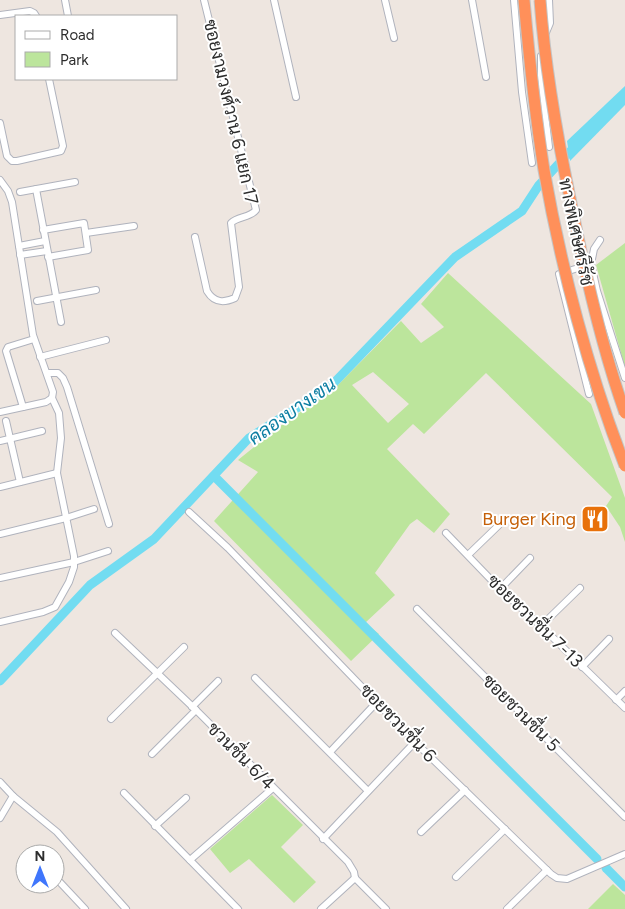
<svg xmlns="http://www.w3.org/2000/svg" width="625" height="909" viewBox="0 0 625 909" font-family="Figtree,Sarabun,sans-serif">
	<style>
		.green { fill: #bce59c; fill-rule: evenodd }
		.water { fill: #72dcf1 }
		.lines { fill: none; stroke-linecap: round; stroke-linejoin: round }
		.canal { stroke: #72dcf1; stroke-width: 9 }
		.minor-casing { stroke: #b0b3bd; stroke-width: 8 }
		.minor { stroke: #fff; stroke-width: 6 }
		.motorway-bridge-casing { stroke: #c4c4c4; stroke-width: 13; stroke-linecap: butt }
		.motorway-bridge { stroke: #ff905a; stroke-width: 11 }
		.labels { text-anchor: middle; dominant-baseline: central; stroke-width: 4; stroke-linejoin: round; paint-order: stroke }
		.street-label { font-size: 18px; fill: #2d2d2d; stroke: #fff }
		.food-label { font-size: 18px; fill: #c56008; stroke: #fff; text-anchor: end }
		.water-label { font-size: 19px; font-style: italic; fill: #0c7ea2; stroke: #fff }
	</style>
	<rect width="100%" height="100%" fill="#eee6e0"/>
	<!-- green -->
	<g class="green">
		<path d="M 625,243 L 625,367 L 596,265 Z"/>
		<path d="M 448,273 L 591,404 L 625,498 L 625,542 L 620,527 L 606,506 L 612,497 L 486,373 L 424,434 L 413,424 L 387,449 L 450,514 L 434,533 L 417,519 L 410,524 L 375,573 L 395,595 L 365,623 L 379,634 L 351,661 L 214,521 L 258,472 L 238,460 L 283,424 L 333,390 L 401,321 L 421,343 L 444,327 L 421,304 ZM 373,372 L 409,404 L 388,423 L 352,385 Z"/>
		<path d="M 272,795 L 303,825 L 281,847 L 316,882 L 294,903 L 249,859 L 230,873 L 210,849 Z"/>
		<path d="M 613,884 L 625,895 L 625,909 L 588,909 Z"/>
	</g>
	<!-- water -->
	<path class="water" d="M 625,86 L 625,105 L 570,161 L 567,141 Z"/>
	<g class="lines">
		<!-- canal -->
		<g class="canal">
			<path d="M 214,476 L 597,859"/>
			<path d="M 0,681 L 90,585 L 154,539 L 249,438 L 329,388 L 455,257 L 522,211 L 539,185 L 577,144"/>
			<path d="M 606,868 L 625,887"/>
		</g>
		<defs>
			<g id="minor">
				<path d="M 65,0 L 68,16"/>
				<path d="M 274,0 L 296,97"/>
				<path d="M 385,0 L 394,38"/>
				<path d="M 472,0 L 486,77"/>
				<path d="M 514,0 L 522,92 L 532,163"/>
				<path d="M 0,15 L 30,11 L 34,13 L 36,16"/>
				<path d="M 545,35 L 550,23 L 549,0"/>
				<path d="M 541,56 L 541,79 L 549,147"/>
				<path d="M 0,123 L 7,156 L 12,161 L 17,161 L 61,151 L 63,146 L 49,79"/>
				<path d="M 0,180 L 8,191 L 12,202 L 33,335 L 53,392 L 52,398 L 46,402 L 0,412"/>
				<path d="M 36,189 L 61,322"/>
				<path d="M 20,192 L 75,182"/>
				<path d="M 43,230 L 84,223 L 88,250 L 48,257"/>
				<path d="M 86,233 L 134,226"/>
				<path d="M 195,237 L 207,291 C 214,303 224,303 235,298 L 239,287 L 231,223 C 238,216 250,218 256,210 L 204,0"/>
				<path d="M 600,240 L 594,249 L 591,264 L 597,291 L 625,378"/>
				<path d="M 19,246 L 45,241"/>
				<path d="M 20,255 L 47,251"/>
				<path d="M 37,301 L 96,290"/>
				<path d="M 40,357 L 106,340"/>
				<path d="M 47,373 L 58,373 L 63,378 L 67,387 L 109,524"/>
				<path d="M 589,394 L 559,274 L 591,264"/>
				<path d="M 23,407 L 6,351 L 8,347 L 34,339"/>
				<path d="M 6,421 L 20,482"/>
				<path d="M 0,441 L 42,431"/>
				<path d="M 0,487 L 57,473"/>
				<path d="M 189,512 L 228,548 L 415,742 L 551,874 L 557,878 L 567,879 L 625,854"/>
				<path d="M 446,533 L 500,589 L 541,626 L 625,708"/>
				<path d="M 0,534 L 66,518 L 94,509"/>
				<path d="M 468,555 L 499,525"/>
				<path d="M 0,578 L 74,562 L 108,551"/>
				<path d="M 500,589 L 530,558"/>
				<path d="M 417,609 L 625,817"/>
				<path d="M 0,622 L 43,612 L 55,607 L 69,582 L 74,567 L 74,556 L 57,473 L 61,438 L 59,413 L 52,398"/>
				<path d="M 541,626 L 580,588"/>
				<path d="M 115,633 L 196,710 L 348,862 L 354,872 L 355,878"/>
				<path d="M 582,667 L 609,639"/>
				<path d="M 255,678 L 368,791"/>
				<path d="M 616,700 L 625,691"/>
				<path d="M 192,707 L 218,681"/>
				<path d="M 111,719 L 184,647"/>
				<path d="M 330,752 L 377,702"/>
				<path d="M 152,754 L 196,710"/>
				<path d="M 0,782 L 13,796 L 57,832 L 126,909"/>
				<path d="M 124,793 L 238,909"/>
				<path d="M 0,818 L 13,796"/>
				<path d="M 155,826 L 186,798"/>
				<path d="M 421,832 L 465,790"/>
				<path d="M 323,839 L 415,742"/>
				<path d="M 190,860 L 273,788"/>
				<path d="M 55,877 L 85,909"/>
				<path d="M 456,877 L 505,829"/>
				<path d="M 355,878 L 386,909"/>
				<path d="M 321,909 L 355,878"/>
				<path d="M 507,909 L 547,870"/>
			</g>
		</defs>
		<!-- minor casing -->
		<use href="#minor" class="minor-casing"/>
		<!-- minor -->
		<use href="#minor" class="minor"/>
		<defs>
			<g id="motorway-bridge">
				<path d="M 524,0 C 529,56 535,114 544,170 C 561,267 589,374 625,466"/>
				<path d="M 540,0 C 545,68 557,136 571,203 C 585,274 601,345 625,413"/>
			</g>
		</defs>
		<!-- motorway-bridge casing -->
		<use href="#motorway-bridge" class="motorway-bridge-casing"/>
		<!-- motorway-bridge -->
		<use href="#motorway-bridge" class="motorway-bridge"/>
	</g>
	<!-- icons -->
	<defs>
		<symbol id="restaurant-square" viewBox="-11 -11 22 22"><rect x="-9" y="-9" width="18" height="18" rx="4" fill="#e8710a" stroke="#fff"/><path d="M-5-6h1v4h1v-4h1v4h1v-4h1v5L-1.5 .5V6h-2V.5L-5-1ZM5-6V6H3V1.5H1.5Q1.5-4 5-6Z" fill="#fff"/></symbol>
	</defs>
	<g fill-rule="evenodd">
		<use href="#restaurant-square" x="579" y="503" width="32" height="32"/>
	</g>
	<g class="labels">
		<!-- street labels -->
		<g class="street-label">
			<text transform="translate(231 112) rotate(77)">ซอยงามวงศ์วาน 6 แยก 17</text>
			<text transform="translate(576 232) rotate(78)">ทางพิเศษศรีรัช</text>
			<text transform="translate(535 621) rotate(44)">ซอยชวนชื่น 7-13</text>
			<text transform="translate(521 713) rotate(45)">ซอยชวนชื่น 5</text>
			<text transform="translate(398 723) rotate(46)">ซอยชวนชื่น 6</text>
			<text transform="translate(241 756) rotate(45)">ชวนชื่น 6/4</text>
		</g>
		<!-- food labels -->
		<g class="food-label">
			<text x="576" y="519">Burger King</text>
		</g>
		<!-- water labels -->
		<g class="water-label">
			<text transform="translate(292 411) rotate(-35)">คลองบางเขน</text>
		</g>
	</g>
	<!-- legend -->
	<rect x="15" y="15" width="162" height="65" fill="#ffffff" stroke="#ababab"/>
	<rect x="25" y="31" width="25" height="8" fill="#ffffff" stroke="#ababab"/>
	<text x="60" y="40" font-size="15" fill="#2d2d2d">Road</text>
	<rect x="25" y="52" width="25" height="15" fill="#bce59c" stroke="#ababab"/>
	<text x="60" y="65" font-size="15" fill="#2d2d2d">Park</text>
	<!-- north arrow -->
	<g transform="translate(40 869)"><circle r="24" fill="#ffffff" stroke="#ababab"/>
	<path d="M0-4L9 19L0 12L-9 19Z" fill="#3f76fc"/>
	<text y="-8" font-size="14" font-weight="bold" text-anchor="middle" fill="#2d2d2d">N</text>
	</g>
</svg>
